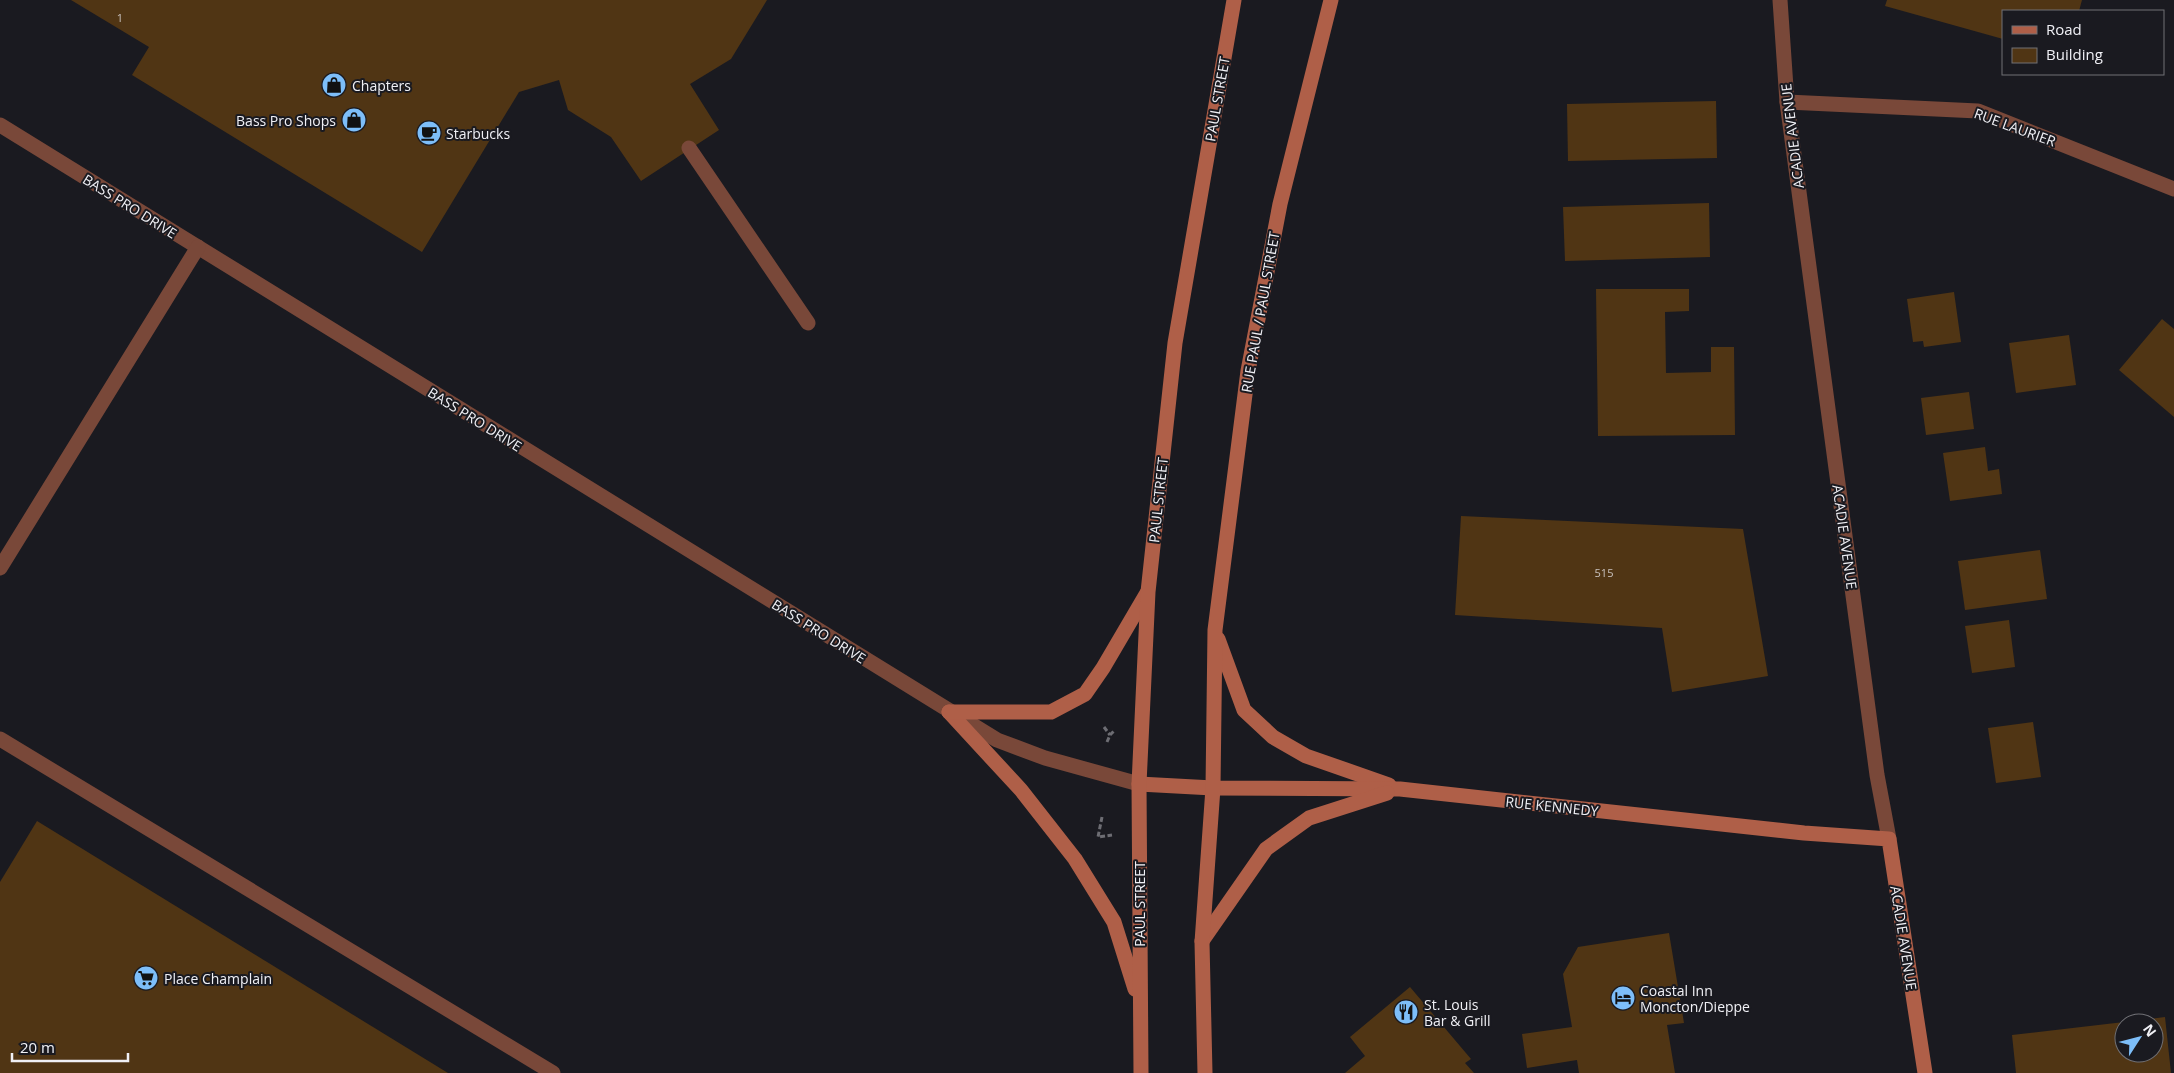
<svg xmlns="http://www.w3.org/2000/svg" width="2174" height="1073" viewBox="0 0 2174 1073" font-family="'Open Sans',sans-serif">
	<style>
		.building { fill: #503514 }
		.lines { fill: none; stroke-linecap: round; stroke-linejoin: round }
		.path { stroke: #6d6d73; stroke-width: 3; stroke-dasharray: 5 2.5; stroke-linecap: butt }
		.lane { stroke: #794839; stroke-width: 15 }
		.street { stroke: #794839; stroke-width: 15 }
		.secondary { stroke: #af5f48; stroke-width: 15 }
		.labels { text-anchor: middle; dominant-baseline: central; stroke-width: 4; stroke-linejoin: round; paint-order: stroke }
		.number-label { font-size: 11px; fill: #c8c1bd }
		.poi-label { font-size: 14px; fill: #f0f0f5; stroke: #1a1a20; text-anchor: start }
		.street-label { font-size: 14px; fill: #f0f0f5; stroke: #1a1a20 }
	</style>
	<rect width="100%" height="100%" fill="#1a1a20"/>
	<!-- building -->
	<g class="building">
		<path d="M 71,0 L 767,0 L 731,59 L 690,84 L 719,130 L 641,181 L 611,137 L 568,110 L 559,80 L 519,92 L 422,252 L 132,75 L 149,47 Z"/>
		<path d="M 1887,0 L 2082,0 L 2079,11 L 2003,11 L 2003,39 L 1885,6 Z"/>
		<path d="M 1716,101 L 1717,158 L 1568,161 L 1567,104 Z"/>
		<path d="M 1709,203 L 1710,257 L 1565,261 L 1563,207 Z"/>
		<path d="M 1596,289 L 1689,289 L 1689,311 L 1665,312 L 1666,373 L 1711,372 L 1711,347 L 1734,347 L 1735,435 L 1598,436 Z"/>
		<path d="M 1954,292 L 1961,342 L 1924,347 L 1923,341 L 1913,342 L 1907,299 Z"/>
		<path d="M 2162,319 L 2174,329 L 2174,417 L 2119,370 Z"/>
		<path d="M 2069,335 L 2076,385 L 2016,393 L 2009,343 Z"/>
		<path d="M 1969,392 L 1974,429 L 1926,435 L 1921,398 Z"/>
		<path d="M 1985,447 L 1988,471 L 1999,469 L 2002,494 L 1950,501 L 1943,453 Z"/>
		<path d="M 1461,516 L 1743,529 L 1768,676 L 1672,692 L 1662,628 L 1455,615 Z"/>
		<path d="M 2040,550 L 2047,599 L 1965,610 L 1958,561 Z"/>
		<path d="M 2009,620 L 2015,667 L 1972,673 L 1965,626 Z"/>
		<path d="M 2033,722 L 2041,777 L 1996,783 L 1988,728 Z"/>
		<path d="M 37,821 L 448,1073 L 0,1073 L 0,882 Z"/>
		<path d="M 1669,933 L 1684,1023 L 1667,1025 L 1675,1073 L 1579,1073 L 1577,1060 L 1527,1068 L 1522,1034 L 1572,1027 L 1563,974 L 1578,947 Z"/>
		<path d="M 1410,987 L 1471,1059 L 1465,1063 L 1474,1073 L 1345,1073 L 1365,1056 L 1350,1037 Z"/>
		<path d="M 2165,1017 L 2171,1073 L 2016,1073 L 2012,1035 L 2124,1022 L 2124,1053 L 2154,1053 L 2154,1023 L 2126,1022 Z"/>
	</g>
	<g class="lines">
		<!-- path -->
		<g class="path">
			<path d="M 1104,727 L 1110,735"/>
			<path d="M 1107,742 L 1110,735 L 1114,731"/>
			<path d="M 1102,817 L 1098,837 L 1112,835"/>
		</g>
		<!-- lane -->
		<g class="lane">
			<path d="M 0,125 L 997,740 L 1045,758 L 1139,784"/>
			<path d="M 689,148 L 808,323"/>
			<path d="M 0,568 L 198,247"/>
			<path d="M 0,739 L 553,1073"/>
		</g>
		<!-- street -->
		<g class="street">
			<path d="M 1780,0 L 1787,102 L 1877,775 L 1889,839"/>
			<path d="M 1787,102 L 1978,111 L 2174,189"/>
		</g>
		<!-- secondary -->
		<g class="secondary">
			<path d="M 1218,639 L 1244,710 L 1273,737 L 1306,756 L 1389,785"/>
			<path d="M 949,712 L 1021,790 L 1075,859 L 1114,922 L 1135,989"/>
			<path d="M 949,712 L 1051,712 L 1085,694 L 1103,668 L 1147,593"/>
			<path d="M 1139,784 L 1213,788 L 1400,789 L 1804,833 L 1889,839 L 1925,1073"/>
			<path d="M 1202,941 L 1266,849 L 1309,818 L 1387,793"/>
			<path d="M 1141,1073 L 1139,784 L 1148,592 L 1175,343 L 1234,0"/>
			<path d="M 1205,1073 L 1202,942 L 1213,788 L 1215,630 L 1248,371 L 1280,204 L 1331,0"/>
		</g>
	</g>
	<!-- icons -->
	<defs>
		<symbol id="shop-disc" viewBox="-11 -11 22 22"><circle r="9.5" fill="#7dbef9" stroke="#1a1a20"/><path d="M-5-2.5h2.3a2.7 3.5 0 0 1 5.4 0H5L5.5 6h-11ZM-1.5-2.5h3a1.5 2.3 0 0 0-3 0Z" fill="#111"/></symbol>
		<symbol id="cafe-disc" viewBox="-11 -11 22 22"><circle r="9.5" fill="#7dbef9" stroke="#1a1a20"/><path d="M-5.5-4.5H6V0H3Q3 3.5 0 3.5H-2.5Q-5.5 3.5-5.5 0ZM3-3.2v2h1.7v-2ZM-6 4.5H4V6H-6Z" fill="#111"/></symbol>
		<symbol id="supermarket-disc" viewBox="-11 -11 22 22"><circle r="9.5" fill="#7dbef9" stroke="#1a1a20"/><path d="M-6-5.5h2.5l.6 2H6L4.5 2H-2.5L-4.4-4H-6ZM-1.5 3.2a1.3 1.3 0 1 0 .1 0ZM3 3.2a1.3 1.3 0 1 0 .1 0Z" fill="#111"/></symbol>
		<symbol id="hotel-disc" viewBox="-11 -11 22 22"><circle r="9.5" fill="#7dbef9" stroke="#1a1a20"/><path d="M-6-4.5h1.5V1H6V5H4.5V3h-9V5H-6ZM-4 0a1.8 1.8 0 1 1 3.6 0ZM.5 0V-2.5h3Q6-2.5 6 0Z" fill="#111"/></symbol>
		<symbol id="restaurant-disc" viewBox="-11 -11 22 22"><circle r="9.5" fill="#7dbef9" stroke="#1a1a20"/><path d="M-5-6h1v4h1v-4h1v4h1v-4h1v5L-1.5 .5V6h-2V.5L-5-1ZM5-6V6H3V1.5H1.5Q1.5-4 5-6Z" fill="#111"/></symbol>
	</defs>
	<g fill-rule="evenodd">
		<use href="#shop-disc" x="320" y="71" width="28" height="28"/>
		<use href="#shop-disc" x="340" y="106" width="28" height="28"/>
		<use href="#cafe-disc" x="415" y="119" width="28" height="28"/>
		<use href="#supermarket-disc" x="132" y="964" width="28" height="28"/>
		<use href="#hotel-disc" x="1609" y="984" width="28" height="28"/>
		<use href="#restaurant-disc" x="1392" y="998" width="28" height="28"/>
	</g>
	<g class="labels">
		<!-- number labels -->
		<g class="number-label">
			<text x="120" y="17">1</text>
			<text x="1604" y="572">515</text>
		</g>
		<!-- poi labels -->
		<g class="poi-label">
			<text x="352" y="85">Chapters</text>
			<text x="336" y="120" text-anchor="end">Bass Pro Shops</text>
			<text x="446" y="133">Starbucks</text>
			<text x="164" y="978">Place Champlain</text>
			<text x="1640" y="990">Coastal Inn<tspan x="1640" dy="16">Moncton/Dieppe</tspan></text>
			<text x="1424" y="1004">St. Louis<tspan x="1424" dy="16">Bar &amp; Grill</tspan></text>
		</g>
		<!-- street labels -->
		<g class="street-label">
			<text transform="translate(1217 99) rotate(-80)">PAUL STREET</text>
			<text transform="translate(2015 127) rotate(20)">RUE LAURIER</text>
			<text transform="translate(1792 136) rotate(-97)">ACADIE AVENUE</text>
			<text transform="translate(130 206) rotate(32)">BASS PRO DRIVE</text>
			<text transform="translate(1260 312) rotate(-80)">RUE PAUL / PAUL STREET</text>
			<text transform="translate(475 419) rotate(32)">BASS PRO DRIVE</text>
			<text transform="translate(1158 500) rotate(-84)">PAUL STREET</text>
			<text transform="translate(1845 537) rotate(82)">ACADIE AVENUE</text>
			<text transform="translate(819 631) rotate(32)">BASS PRO DRIVE</text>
			<text transform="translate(1552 806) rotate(6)">RUE KENNEDY</text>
			<text transform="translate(1139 904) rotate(-90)">PAUL STREET</text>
			<text transform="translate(1904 938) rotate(81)">ACADIE AVENUE</text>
		</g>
	</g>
	<!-- legend -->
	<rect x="2002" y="10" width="162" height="65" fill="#1a1a20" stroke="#707075"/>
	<rect x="2012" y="26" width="25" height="8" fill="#af5f48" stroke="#707075"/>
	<text x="2046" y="35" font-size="15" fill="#f0f0f5">Road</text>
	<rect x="2012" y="48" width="25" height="15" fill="#503514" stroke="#707075"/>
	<text x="2046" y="60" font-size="15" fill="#f0f0f5">Building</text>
	<!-- north arrow -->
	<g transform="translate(2139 1038) rotate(54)"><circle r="24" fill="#1a1a20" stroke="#707075"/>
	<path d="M0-4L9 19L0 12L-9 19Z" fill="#7dbef9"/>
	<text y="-8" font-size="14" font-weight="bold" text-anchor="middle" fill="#f0f0f5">N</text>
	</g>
	<!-- scale -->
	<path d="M12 1053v8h116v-8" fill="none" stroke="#f0f0f5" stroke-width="2.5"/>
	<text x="20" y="1053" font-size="15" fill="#f0f0f5" stroke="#1a1a20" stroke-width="4" paint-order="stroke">20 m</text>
</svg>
